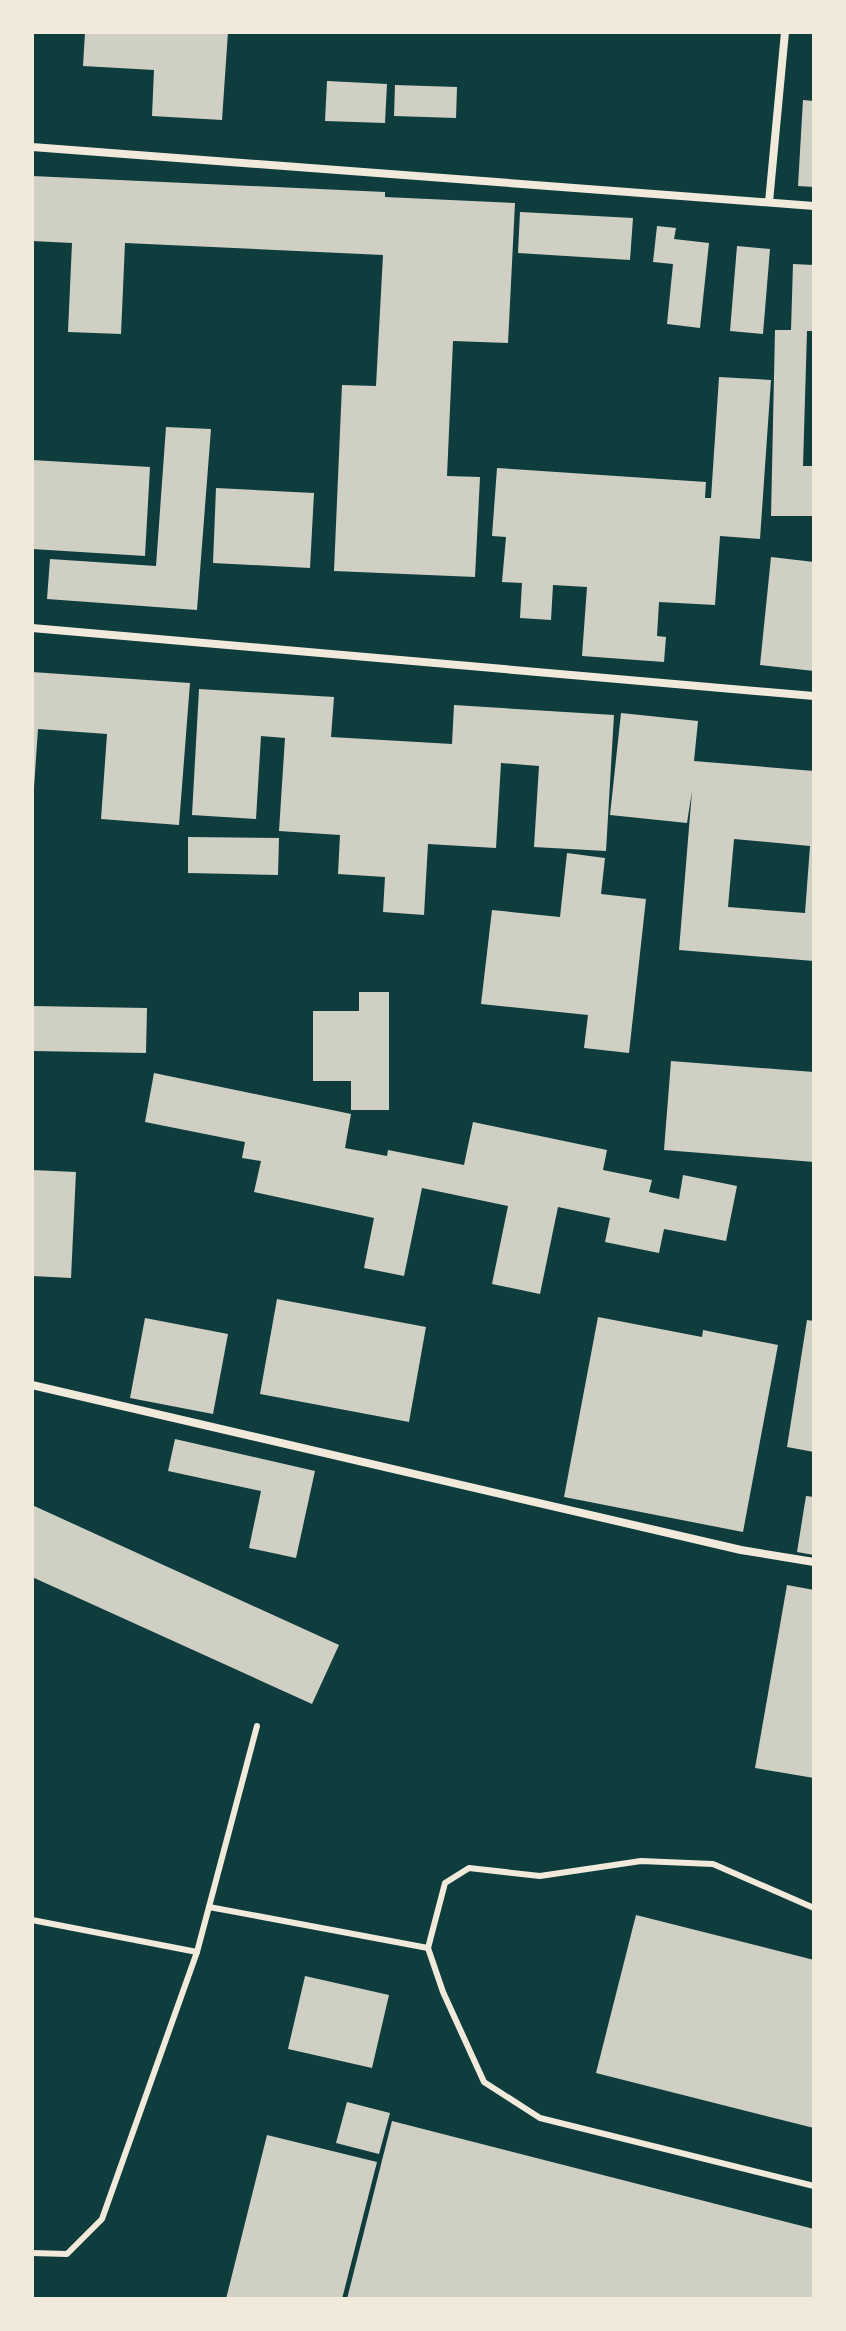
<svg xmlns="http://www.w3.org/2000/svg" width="846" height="2331" viewBox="0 0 846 2331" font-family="'Alegreya Sans',sans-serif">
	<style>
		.building { fill: #cfcfc3; fill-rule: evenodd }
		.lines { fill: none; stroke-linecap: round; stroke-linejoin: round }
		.service { stroke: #f1e9da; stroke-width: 6 }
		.minor { stroke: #f1e9da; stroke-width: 8 }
	</style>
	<rect width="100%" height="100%" fill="#0f3d3e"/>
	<!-- building -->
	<g class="building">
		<path d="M 85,32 L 228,32 L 222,120 L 152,116 L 154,70 L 83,66 Z"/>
		<path d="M 327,81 L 387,84 L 385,123 L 325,121 Z"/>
		<path d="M 395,85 L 457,87 L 456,118 L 394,116 Z"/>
		<path d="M 803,100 L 814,101 L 814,187 L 798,186 Z"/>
		<path d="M 32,176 L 385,192 L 385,197 L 515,203 L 508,343 L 453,341 L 447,476 L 480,477 L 475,577 L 334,571 L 342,385 L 376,386 L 383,255 L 125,243 L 121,334 L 68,332 L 72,243 L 32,241 Z"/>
		<path d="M 520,212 L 633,218 L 630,260 L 518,253 Z"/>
		<path d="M 657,226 L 676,228 L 674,239 L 709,243 L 700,328 L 667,324 L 673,264 L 653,262 Z"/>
		<path d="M 737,246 L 770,249 L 763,334 L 730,331 Z"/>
		<path d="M 793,264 L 814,265 L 814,331 L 807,331 L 803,466 L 814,466 L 812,516 L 771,516 L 775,330 L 791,330 Z"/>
		<path d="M 719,377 L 771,380 L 760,539 L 720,536 L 715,605 L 659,602 L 657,636 L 666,637 L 664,662 L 582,656 L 587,587 L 553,585 L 551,620 L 520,618 L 522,583 L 502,582 L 506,537 L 492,536 L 497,468 L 706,482 L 705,498 L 711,498 Z"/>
		<path d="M 166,427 L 211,429 L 197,610 L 47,599 L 50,559 L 156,566 Z"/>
		<path d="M 32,460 L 150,467 L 145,556 L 32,549 Z"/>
		<path d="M 216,488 L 314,493 L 310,568 L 213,563 Z"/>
		<path d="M 771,557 L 814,562 L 814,671 L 760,665 Z"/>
		<path d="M 32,672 L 190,683 L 179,825 L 101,819 L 107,734 L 38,729 L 34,788 L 32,788 Z"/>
		<path d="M 199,689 L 334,697 L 331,737 L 452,744 L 454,705 L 614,715 L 606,851 L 534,847 L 539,766 L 501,763 L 496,848 L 428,844 L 424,915 L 383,912 L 385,877 L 338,874 L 340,835 L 279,831 L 285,738 L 261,736 L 256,819 L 192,815 Z"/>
		<path d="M 621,713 L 698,721 L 694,761 L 814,771 L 814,961 L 679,950 L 692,791 L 687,823 L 610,815 ZM 734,839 L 810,846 L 805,913 L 728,907 Z"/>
		<path d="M 188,837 L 279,838 L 278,875 L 188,873 Z"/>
		<path d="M 567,853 L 605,858 L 601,894 L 646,899 L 629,1053 L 584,1048 L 588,1015 L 481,1004 L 492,910 L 560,917 Z"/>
		<path d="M 359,992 L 389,992 L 389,1110 L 351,1110 L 351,1081 L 313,1081 L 313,1011 L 359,1011 Z"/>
		<path d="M 32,1006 L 147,1008 L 146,1053 L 32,1051 Z"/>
		<path d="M 671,1061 L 814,1072 L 814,1162 L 664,1150 Z"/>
		<path d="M 154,1073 L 351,1114 L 345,1148 L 387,1156 L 388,1150 L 464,1165 L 473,1122 L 607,1150 L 603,1170 L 652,1180 L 649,1192 L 679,1199 L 683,1175 L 737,1186 L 726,1241 L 664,1229 L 659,1253 L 605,1242 L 610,1218 L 558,1207 L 540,1294 L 492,1284 L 508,1206 L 422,1188 L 404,1276 L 364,1268 L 374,1218 L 254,1192 L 261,1161 L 242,1158 L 245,1142 L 145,1122 Z"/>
		<path d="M 32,1170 L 76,1172 L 71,1278 L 32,1276 Z"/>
		<path d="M 277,1299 L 426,1327 L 409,1422 L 260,1394 Z"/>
		<path d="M 598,1317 L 702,1337 L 703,1330 L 778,1345 L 743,1532 L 564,1497 Z"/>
		<path d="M 145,1318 L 228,1334 L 213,1414 L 130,1398 Z"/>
		<path d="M 807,1320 L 814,1321 L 814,1452 L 787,1447 Z"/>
		<path d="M 175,1439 L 315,1471 L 296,1558 L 249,1548 L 261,1491 L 168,1471 Z"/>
		<path d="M 806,1496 L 814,1497 L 814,1555 L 797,1552 Z"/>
		<path d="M 32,1505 L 339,1645 L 312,1704 L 32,1577 Z"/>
		<path d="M 787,1585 L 814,1590 L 814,1778 L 755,1768 Z"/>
		<path d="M 636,1915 L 814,1960 L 814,2128 L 596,2073 Z"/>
		<path d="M 305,1976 L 389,1995 L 372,2068 L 288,2049 Z"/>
		<path d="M 347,2102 L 390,2113 L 379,2154 L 336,2143 Z"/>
		<path d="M 392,2121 L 814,2229 L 814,2299 L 347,2299 Z"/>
		<path d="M 267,2135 L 377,2162 L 342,2299 L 226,2299 Z"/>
	</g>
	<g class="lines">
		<!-- service -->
		<g class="service">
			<path d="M 209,1907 L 428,1948 L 445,1883 L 469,1868 L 540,1876 L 641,1861 L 713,1864 L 814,1908"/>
			<path d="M 32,1920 L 197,1952"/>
			<path d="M 428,1948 L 443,1992 L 484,2082 L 540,2118 L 814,2186"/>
			<path d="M 32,2253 L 67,2254 L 102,2219 L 197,1952 L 257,1726"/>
		</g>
		<!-- minor -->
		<g class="minor">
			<path d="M 32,147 L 814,206"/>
			<path d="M 769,202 L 785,32"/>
			<path d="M 32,628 L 814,696"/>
			<path d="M 32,1385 L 741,1550 L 814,1562"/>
		</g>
	</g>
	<!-- border -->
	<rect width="846" height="2331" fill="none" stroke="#f1e9da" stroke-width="68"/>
</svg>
